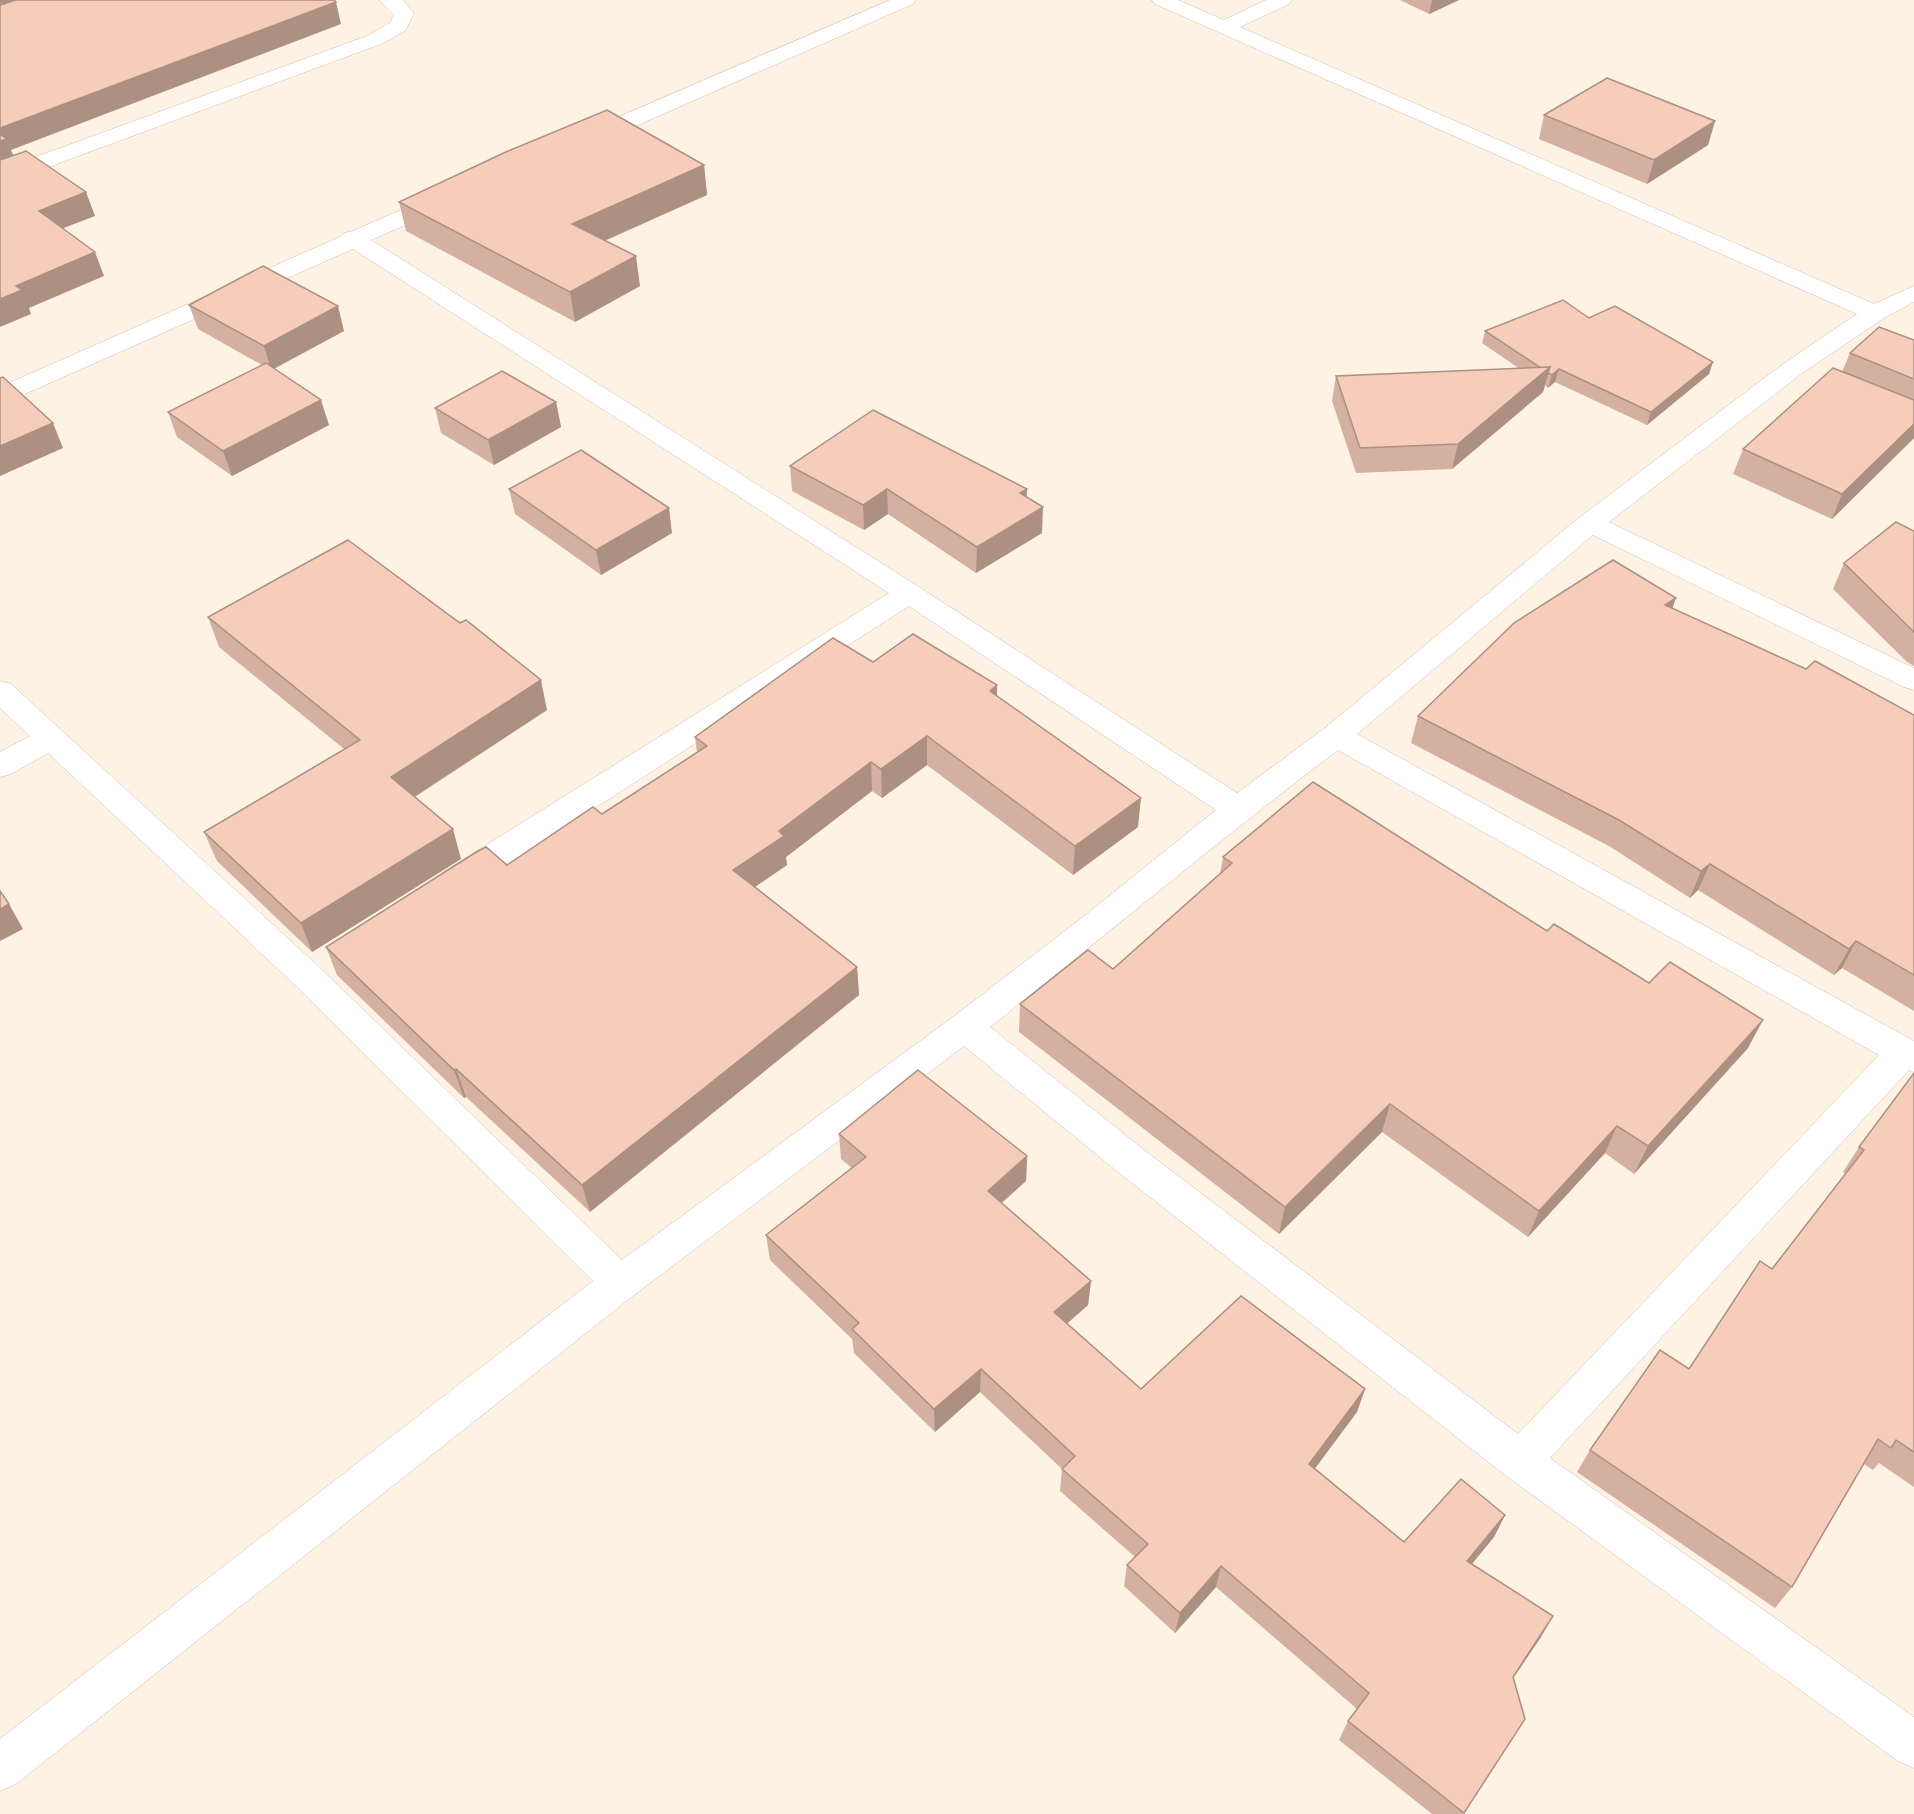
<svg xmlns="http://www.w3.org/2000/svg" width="1914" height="1814" viewBox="0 0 1914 1814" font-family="Helvetica,sans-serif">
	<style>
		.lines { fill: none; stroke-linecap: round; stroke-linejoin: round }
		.street-casing { stroke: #d4bbac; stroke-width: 1 }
		.street { fill: #fff; fill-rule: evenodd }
		.wall { fill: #d4b0a0 }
		.shaded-wall { fill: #ac9082 }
		.building { fill: #f6cdba; stroke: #ac9082; stroke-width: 1.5 }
	</style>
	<rect width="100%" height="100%" fill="#fef2e5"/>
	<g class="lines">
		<defs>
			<g id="street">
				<path d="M 379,0 L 403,0 L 414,14 L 405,31 L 381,44 L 0,185 L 0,170 L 367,36 L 390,23 L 394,14 Z"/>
				<path d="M 890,0 L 916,0 L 913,4 L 595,144 L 587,145 L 579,144 L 576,139 L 579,134 Z"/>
				<path d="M 1152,0 L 1178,0 L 1224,20 L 1266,0 L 1292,0 L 1289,4 L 1240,27 L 1874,304 L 1914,286 L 1914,302 L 1884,318 L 1801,374 L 1609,522 L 1914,668 L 1914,690 L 1904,687 L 1593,535 L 1357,734 L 1914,1041 L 1914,1072 L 1909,1070 L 1550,1458 L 1914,1717 L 1914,1768 L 1898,1761 L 1505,1475 L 1118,1172 L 964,1046 L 634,1295 L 16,1784 L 0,1791 L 0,1739 L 593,1281 L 294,984 L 48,753 L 11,774 L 0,777 L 0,752 L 30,736 L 0,708 L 0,681 L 11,684 L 318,966 L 622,1260 L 953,1017 L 1083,917 L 1216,810 L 909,606 L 469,889 L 457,892 L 445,889 L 441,880 L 445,871 L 889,593 L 353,249 L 9,401 L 0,404 L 0,387 L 342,236 L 344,233 L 353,231 L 435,195 L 443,193 L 451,195 L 454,200 L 451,205 L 371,240 L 919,587 L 1237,793 L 1325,728 L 1580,517 L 1783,364 L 1857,314 L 1155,4 ZM 1338,750 L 1879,1055 L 1518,1434 L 1144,1150 L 990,1027 C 1106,935 1219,840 1338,750 Z"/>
			</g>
		</defs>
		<!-- street casing -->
		<use href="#street" class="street-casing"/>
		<!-- street -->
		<use href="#street" class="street"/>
	</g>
	<!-- wall -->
	<g class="wall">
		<path d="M 1400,0 L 1459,0 L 1429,14 Z"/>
		<path d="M 1544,115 L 1715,121 L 1708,145 L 1647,184 L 1539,139 Z"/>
		<path d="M 704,165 L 707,195 L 605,241 L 640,286 L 575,322 L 406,231 L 399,202 Z"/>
		<path d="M 189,305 L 344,331 L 274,369 L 329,425 L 232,476 L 177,437 L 168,412 L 262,365 L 198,329 Z"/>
		<path d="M 1589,318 L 1709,374 L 1647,425 L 1555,382 L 1548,388 L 1545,385 L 1543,392 L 1452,469 L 1356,473 L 1332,401 L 1336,376 L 1520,369 L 1482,343 L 1485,331 Z"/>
		<path d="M 1914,340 L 1914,438 L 1832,519 L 1733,474 L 1743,449 L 1842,372 L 1850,353 Z"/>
		<path d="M 556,402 L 561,427 L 494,465 L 441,433 L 435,408 Z"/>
		<path d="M 790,466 L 1027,497 L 1042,533 L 976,573 L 888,514 L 864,530 L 792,491 Z"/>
		<path d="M 509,489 L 672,533 L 601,575 L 515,514 Z"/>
		<path d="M 1914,531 L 1914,666 L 1907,662 L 1833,589 L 1844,563 Z"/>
		<path d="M 1676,598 L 1672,609 L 1806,669 L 1914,715 L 1914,1011 L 1842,968 L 1834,975 L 1698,890 L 1690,898 L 1609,846 L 1411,743 L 1418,716 Z"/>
		<path d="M 208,617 L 547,710 L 415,797 L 461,859 L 312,952 L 217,861 L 204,832 L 344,749 L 219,647 Z"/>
		<path d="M 873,662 L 997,685 L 997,696 L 1138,827 L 1073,875 L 927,765 L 882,798 L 872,791 L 786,857 L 787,865 L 755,887 L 857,967 L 859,995 L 590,1212 L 466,1097 L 464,1098 L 337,975 L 326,947 L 507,865 L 602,814 L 697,752 L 695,737 Z"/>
		<path d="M 1223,857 L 1547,931 L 1748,1048 L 1634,1174 L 1605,1153 L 1528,1237 L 1382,1132 L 1279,1234 L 1019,1032 L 1020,1004 L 1113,969 L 1220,874 Z"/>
		<path d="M 1914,1073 L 1914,1487 L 1879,1463 L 1873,1470 L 1864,1464 L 1792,1587 L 1775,1608 L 1577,1472 L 1590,1450 L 1689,1369 L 1772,1269 L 1845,1174 L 1843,1172 L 1859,1147 Z"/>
		<path d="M 839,1134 L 1027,1156 L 1026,1181 L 1001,1203 L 1091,1281 L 1088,1305 L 1067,1324 L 1141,1389 L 1365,1389 L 1357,1412 L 1315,1468 L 1404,1542 L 1505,1515 L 1494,1537 L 1472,1564 L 1541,1637 L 1513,1678 L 1525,1719 L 1463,1814 L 1432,1814 L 1339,1740 L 1348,1721 L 1357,1709 L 1216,1587 L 1175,1633 L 1124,1586 L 1127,1565 L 1135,1557 L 1060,1491 L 1062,1469 L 980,1392 L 935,1432 L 854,1353 L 852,1339 L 770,1260 L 766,1235 L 852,1168 L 841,1159 Z"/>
	</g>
	<!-- shaded-wall -->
	<g class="shaded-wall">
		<path d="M 0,0 L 39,0 L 0,13 Z"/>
		<path d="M 1432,0 L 1459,0 L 1429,14 Z"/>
		<path d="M 336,2 L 341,24 L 11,150 L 16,162 L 0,168 L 0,128 Z"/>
		<path d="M 1715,121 L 1708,145 L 1647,184 L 1654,160 Z"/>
		<path d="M 704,165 L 707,195 L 576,253 L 572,224 Z"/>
		<path d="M 86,192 L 95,216 L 48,234 L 39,211 Z"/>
		<path d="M 95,252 L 104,276 L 29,308 L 31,314 L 0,327 L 0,299 L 16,286 Z"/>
		<path d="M 636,256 L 640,286 L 575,322 L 570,292 Z"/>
		<path d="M 338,306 L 344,331 L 271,370 L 264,346 Z"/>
		<path d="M 1713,362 L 1709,374 L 1647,425 L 1651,412 Z"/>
		<path d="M 1550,367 L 1543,392 L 1452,469 L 1458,444 Z"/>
		<path d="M 1559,369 L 1555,382 L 1548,388 L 1552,375 Z"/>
		<path d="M 321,400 L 329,425 L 232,476 L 223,451 Z"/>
		<path d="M 556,402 L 561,427 L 494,465 L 488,440 Z"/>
		<path d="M 53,423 L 63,448 L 0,476 L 0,446 Z"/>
		<path d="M 1914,424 L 1914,438 L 1832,519 L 1842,494 Z"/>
		<path d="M 887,489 L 888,514 L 864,530 L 863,505 Z"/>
		<path d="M 1027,489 L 1026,514 L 1020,493 Z"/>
		<path d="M 1043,507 L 1042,533 L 976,573 L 977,547 Z"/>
		<path d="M 669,508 L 672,533 L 601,575 L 596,550 Z"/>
		<path d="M 1676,598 L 1666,625 L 1665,605 Z"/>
		<path d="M 541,680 L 547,710 L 400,806 L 391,777 Z"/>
		<path d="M 997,685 L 997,715 L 990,691 Z"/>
		<path d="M 927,736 L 927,765 L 882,798 L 881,769 Z"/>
		<path d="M 871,762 L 872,791 L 786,857 L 787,865 L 737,899 L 733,870 L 779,831 Z"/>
		<path d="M 1141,798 L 1138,827 L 1073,875 L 1075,846 Z"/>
		<path d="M 453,829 L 461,859 L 312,952 L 301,923 Z"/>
		<path d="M 1710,864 L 1698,890 L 1690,898 L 1701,871 Z"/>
		<path d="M 9,904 L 23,929 L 0,941 L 0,909 Z"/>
		<path d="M 1856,941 L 1842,968 L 1834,975 L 1849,949 Z"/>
		<path d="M 857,967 L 859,995 L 590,1212 L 582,1185 Z"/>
		<path d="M 1763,1020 L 1748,1048 L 1634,1174 L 1648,1146 Z"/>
		<path d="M 456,1069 L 466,1097 L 464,1098 L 454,1070 Z"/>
		<path d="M 1390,1104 L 1382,1132 L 1279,1234 L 1285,1207 Z"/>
		<path d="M 1617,1126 L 1605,1153 L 1528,1237 L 1539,1211 Z"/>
		<path d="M 1027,1156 L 1026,1181 L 987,1216 L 988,1191 Z"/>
		<path d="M 1091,1281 L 1088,1305 L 1052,1336 L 1054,1312 Z"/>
		<path d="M 981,1369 L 980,1392 L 935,1432 L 934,1409 Z"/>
		<path d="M 1365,1389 L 1357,1412 L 1302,1486 L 1309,1464 Z"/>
		<path d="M 1505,1515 L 1494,1537 L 1457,1582 L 1467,1561 Z"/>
		<path d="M 1221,1566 L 1216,1587 L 1175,1633 L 1180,1613 Z"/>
		<path d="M 1553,1616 L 1541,1637 L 1501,1696 L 1513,1677 Z"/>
	</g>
	<!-- building -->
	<g class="building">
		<path d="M 16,0 L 334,0 L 336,2 L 0,128 L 0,5 Z"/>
		<path d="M 1607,78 L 1715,121 L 1654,160 L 1544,115 Z"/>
		<path d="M 607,110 L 704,165 L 572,224 L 636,256 L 570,292 L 399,202 L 508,151 Z"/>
		<path d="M 0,134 L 7,139 L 0,141 Z"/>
		<path d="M 26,151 L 86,192 L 39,211 L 95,252 L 16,286 L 22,290 L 0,299 L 0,160 Z"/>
		<path d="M 263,266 L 338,306 L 264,346 L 189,305 Z"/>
		<path d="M 1563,300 L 1589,318 L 1615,306 L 1713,362 L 1651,412 L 1559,369 L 1552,375 L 1548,373 L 1550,367 L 1541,368 L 1485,331 Z"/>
		<path d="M 1879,327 L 1914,340 L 1914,379 L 1850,353 Z"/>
		<path d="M 266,363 L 321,400 L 223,451 L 168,412 Z"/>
		<path d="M 1550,367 L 1458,444 L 1360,448 L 1336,376 Z"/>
		<path d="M 1833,368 L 1914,400 L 1914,424 L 1842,494 L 1743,449 Z"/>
		<path d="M 502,371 L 556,402 L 488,440 L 435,408 Z"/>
		<path d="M 3,377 L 53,423 L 0,446 L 0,378 Z"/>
		<path d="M 873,410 L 1027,489 L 1020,493 L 1043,507 L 977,547 L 887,489 L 863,505 L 790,466 Z"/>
		<path d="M 581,450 L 669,508 L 596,550 L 509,489 Z"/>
		<path d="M 1896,522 L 1914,531 L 1914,632 L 1844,563 Z"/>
		<path d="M 348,540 L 460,623 L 466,620 L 541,680 L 391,777 L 453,829 L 301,923 L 204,832 L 360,740 L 208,617 Z"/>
		<path d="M 1613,560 L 1676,598 L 1665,605 L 1806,669 L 1815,661 L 1914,715 L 1914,975 L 1856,941 L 1849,949 L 1710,864 L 1701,871 L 1619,820 L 1418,716 L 1514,623 Z"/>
		<path d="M 913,634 L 997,685 L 990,691 L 1141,798 L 1075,846 L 927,736 L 881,769 L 871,762 L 779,831 L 784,836 L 733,870 L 857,967 L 582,1185 L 456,1069 L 454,1070 L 326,947 L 478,851 L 486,847 L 507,865 L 593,807 L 602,814 L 707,746 L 695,737 L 833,638 L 873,662 Z"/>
		<path d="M 1313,782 L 1547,931 L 1554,924 L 1649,983 L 1670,962 L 1763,1020 L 1648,1146 L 1617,1126 L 1539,1211 L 1390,1104 L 1285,1207 L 1020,1004 L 1088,950 L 1113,969 L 1232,863 L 1223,857 Z"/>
		<path d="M 0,891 L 9,904 L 0,909 Z"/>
		<path d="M 918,1070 L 1027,1156 L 988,1191 L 1091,1281 L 1054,1312 L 1141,1389 L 1241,1296 L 1365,1389 L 1309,1464 L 1404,1542 L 1461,1479 L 1505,1515 L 1467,1561 L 1553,1616 L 1513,1677 L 1525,1719 L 1464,1813 L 1348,1721 L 1369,1693 L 1221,1566 L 1180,1613 L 1127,1565 L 1148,1544 L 1062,1469 L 1075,1456 L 981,1369 L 934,1409 L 852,1329 L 859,1323 L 766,1235 L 866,1157 L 839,1134 Z"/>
		<path d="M 1914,1073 L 1914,1452 L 1896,1440 L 1891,1448 L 1878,1439 L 1792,1587 L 1590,1450 L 1660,1350 L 1689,1369 L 1760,1261 L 1772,1269 L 1864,1150 L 1859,1147 Z"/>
	</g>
</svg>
